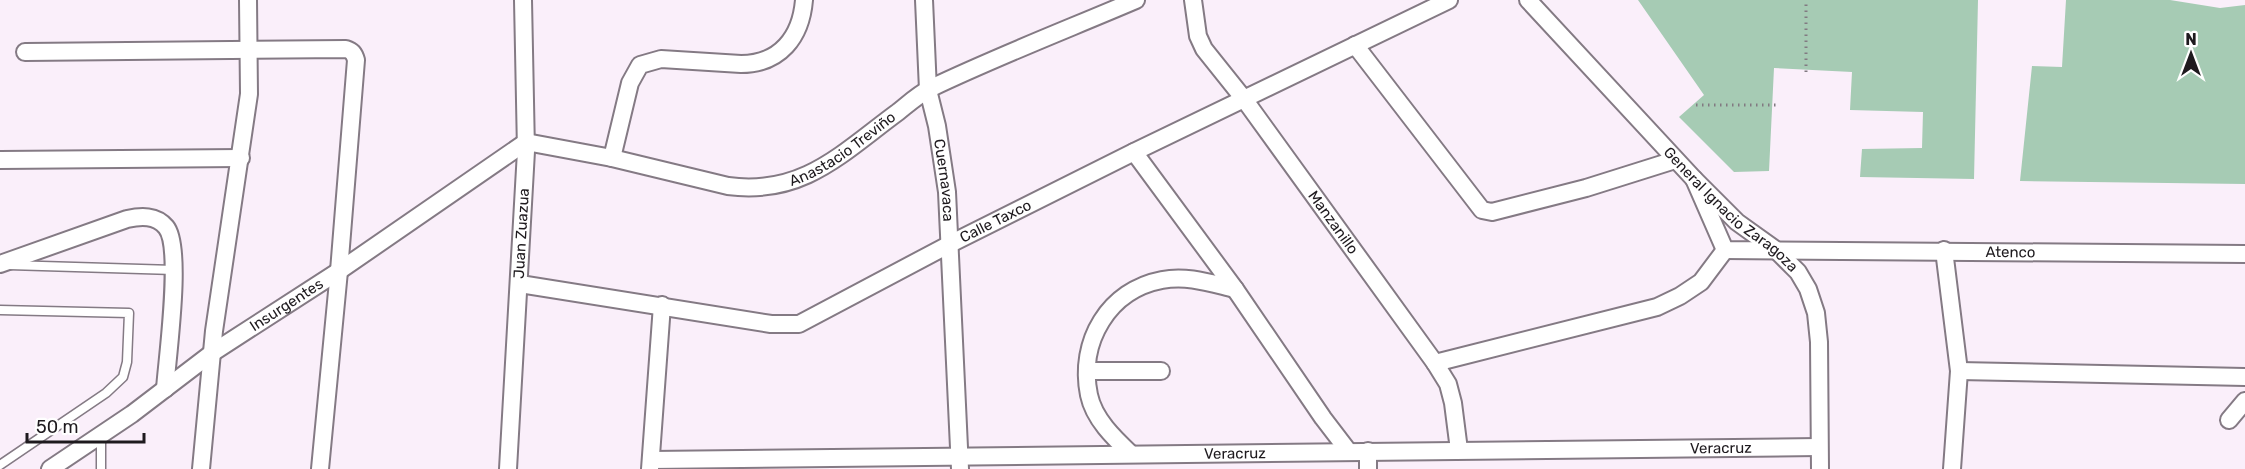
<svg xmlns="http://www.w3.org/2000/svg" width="2245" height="469" viewBox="0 0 2245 469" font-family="Rubik,sans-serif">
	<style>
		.green { fill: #a6cbb4 }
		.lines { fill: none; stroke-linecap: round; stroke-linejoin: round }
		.service-casing { stroke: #847a84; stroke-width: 11 }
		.minor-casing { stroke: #847a84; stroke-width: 20 }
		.path { stroke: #817a81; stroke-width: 3; stroke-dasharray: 1.5 4.5; stroke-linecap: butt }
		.service { stroke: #fff; stroke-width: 8 }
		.minor { stroke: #fff; stroke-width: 16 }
		.labels { text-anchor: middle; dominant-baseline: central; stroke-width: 6; stroke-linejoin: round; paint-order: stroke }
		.street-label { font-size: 15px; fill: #1e1a1e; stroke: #fff }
	</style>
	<rect width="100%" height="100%" fill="#faeffa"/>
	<!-- green -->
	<g class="green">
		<path d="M 1638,0 L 1978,0 L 1974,179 L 1860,177 L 1862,149 L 1922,148 L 1923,112 L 1850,110 L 1852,72 L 1774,68 L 1769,171 L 1734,172 L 1679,117 L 1704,95 Z"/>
		<path d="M 2066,0 L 2170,0 L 2220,8 L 2245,5 L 2245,184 L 2020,181 L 2032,66 L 2062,67 Z"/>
	</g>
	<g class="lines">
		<defs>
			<g id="service">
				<path d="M 9,265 L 174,270"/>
				<path d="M 0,310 L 129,313 L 127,362 L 123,377 L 106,393 L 0,465"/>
				<path d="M 101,434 L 101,469"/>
			</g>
			<g id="minor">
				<path id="s1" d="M 924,0 L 928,90 L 937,126 L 947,192 L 960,469"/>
				<path id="s2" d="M 1193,0 L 1198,36 L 1204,49 L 1244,99 L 1435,363 L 1448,384 L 1453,403 L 1459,450"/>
				<path id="s3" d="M 1528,0 L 1694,179 L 1737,222 L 1776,250 L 1798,272 L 1808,289 L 1816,313 L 1819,342 L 1820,469"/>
				<path d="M 1355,45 L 1482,210 L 1492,212 L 1586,188 L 1675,160"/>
				<path d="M 25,52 L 346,49 C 352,51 354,53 356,60 L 339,271 L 320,469"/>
				<path d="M 1134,152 L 1235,289 L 1323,418 L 1349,452"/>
				<path d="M 612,158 L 630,83 L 640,65 L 661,59 L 741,64 C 780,64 801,37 804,0"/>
				<path d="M 0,160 L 241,158"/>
				<path id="s4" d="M 1694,179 L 1725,250 L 2245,254"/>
				<path d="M 1944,250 L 1959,371 L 1952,469"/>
				<path d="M 0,264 L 127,219 C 141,216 156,215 166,227 C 183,247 167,359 165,389"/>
				<path id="s5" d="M 520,284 L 771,324 L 799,324 L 950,244 L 1134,152 L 1449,0"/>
				<path d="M 1435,363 L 1657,307 L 1680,296 L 1701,282 L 1725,250"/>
				<path d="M 1087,371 L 1161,371"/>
				<path d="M 1959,371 L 2245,377"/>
				<path d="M 2229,420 L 2245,401"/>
				<path d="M 1368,451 L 1368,469"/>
				<path d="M 1131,454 C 1114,438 1094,419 1089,395 C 1078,341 1109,290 1162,280 C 1187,275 1210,283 1235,289"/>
				<path id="s6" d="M 651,460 L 1819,447"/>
				<path id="s7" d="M 50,469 L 132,414 L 212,353 L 339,271 L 526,142 L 612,158 L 728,186 C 803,196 842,153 898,112 C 908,104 919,94 931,88 C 998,56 1068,29 1136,0"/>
				<path d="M 201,469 L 214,331 L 249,94 L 248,0"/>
				<path id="s8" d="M 508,469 L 526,151 L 523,0"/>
				<path d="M 650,469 L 662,305"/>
			</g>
		</defs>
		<!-- service casing -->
		<use href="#service" class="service-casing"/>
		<!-- minor casing -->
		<use href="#minor" class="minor-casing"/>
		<!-- path -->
		<g class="path">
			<path d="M 1806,72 L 1806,0"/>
			<path d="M 1696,105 L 1779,105"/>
		</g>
		<!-- service -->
		<use href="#service" class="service"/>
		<!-- minor -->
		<use href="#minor" class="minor"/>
	</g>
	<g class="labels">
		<!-- street labels -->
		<g class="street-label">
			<text stroke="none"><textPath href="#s7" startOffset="909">Anastacio Treviño</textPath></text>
			<text stroke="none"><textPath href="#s1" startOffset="182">Cuernavaca</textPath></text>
			<text stroke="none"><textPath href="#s3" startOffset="292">General Ignacio Zaragoza</textPath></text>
			<text stroke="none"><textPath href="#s5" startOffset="504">Calle Taxco</textPath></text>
			<text stroke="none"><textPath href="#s2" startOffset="267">Manzanillo</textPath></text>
			<text stroke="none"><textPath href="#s8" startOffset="236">Juan Zuazua</textPath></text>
			<text stroke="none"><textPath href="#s4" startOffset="363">Atenco</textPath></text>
			<text stroke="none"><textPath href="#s7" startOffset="288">Insurgentes</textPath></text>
			<text stroke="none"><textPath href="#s6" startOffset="1070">Veracruz</textPath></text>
			<text stroke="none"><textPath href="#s6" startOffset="584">Veracruz</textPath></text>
		</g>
	</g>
	<!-- north arrow -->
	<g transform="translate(2191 54)" stroke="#ffffff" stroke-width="4.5" paint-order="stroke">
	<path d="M0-4.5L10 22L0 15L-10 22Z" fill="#1e1a1e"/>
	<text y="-9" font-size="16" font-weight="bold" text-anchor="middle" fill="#1e1a1e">N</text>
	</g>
	<!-- scale -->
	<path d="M27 433v9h117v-9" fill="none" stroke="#1e1a1e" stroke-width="3"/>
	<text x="36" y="433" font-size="18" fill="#1e1a1e" stroke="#ffffff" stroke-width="4.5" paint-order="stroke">50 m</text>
</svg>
